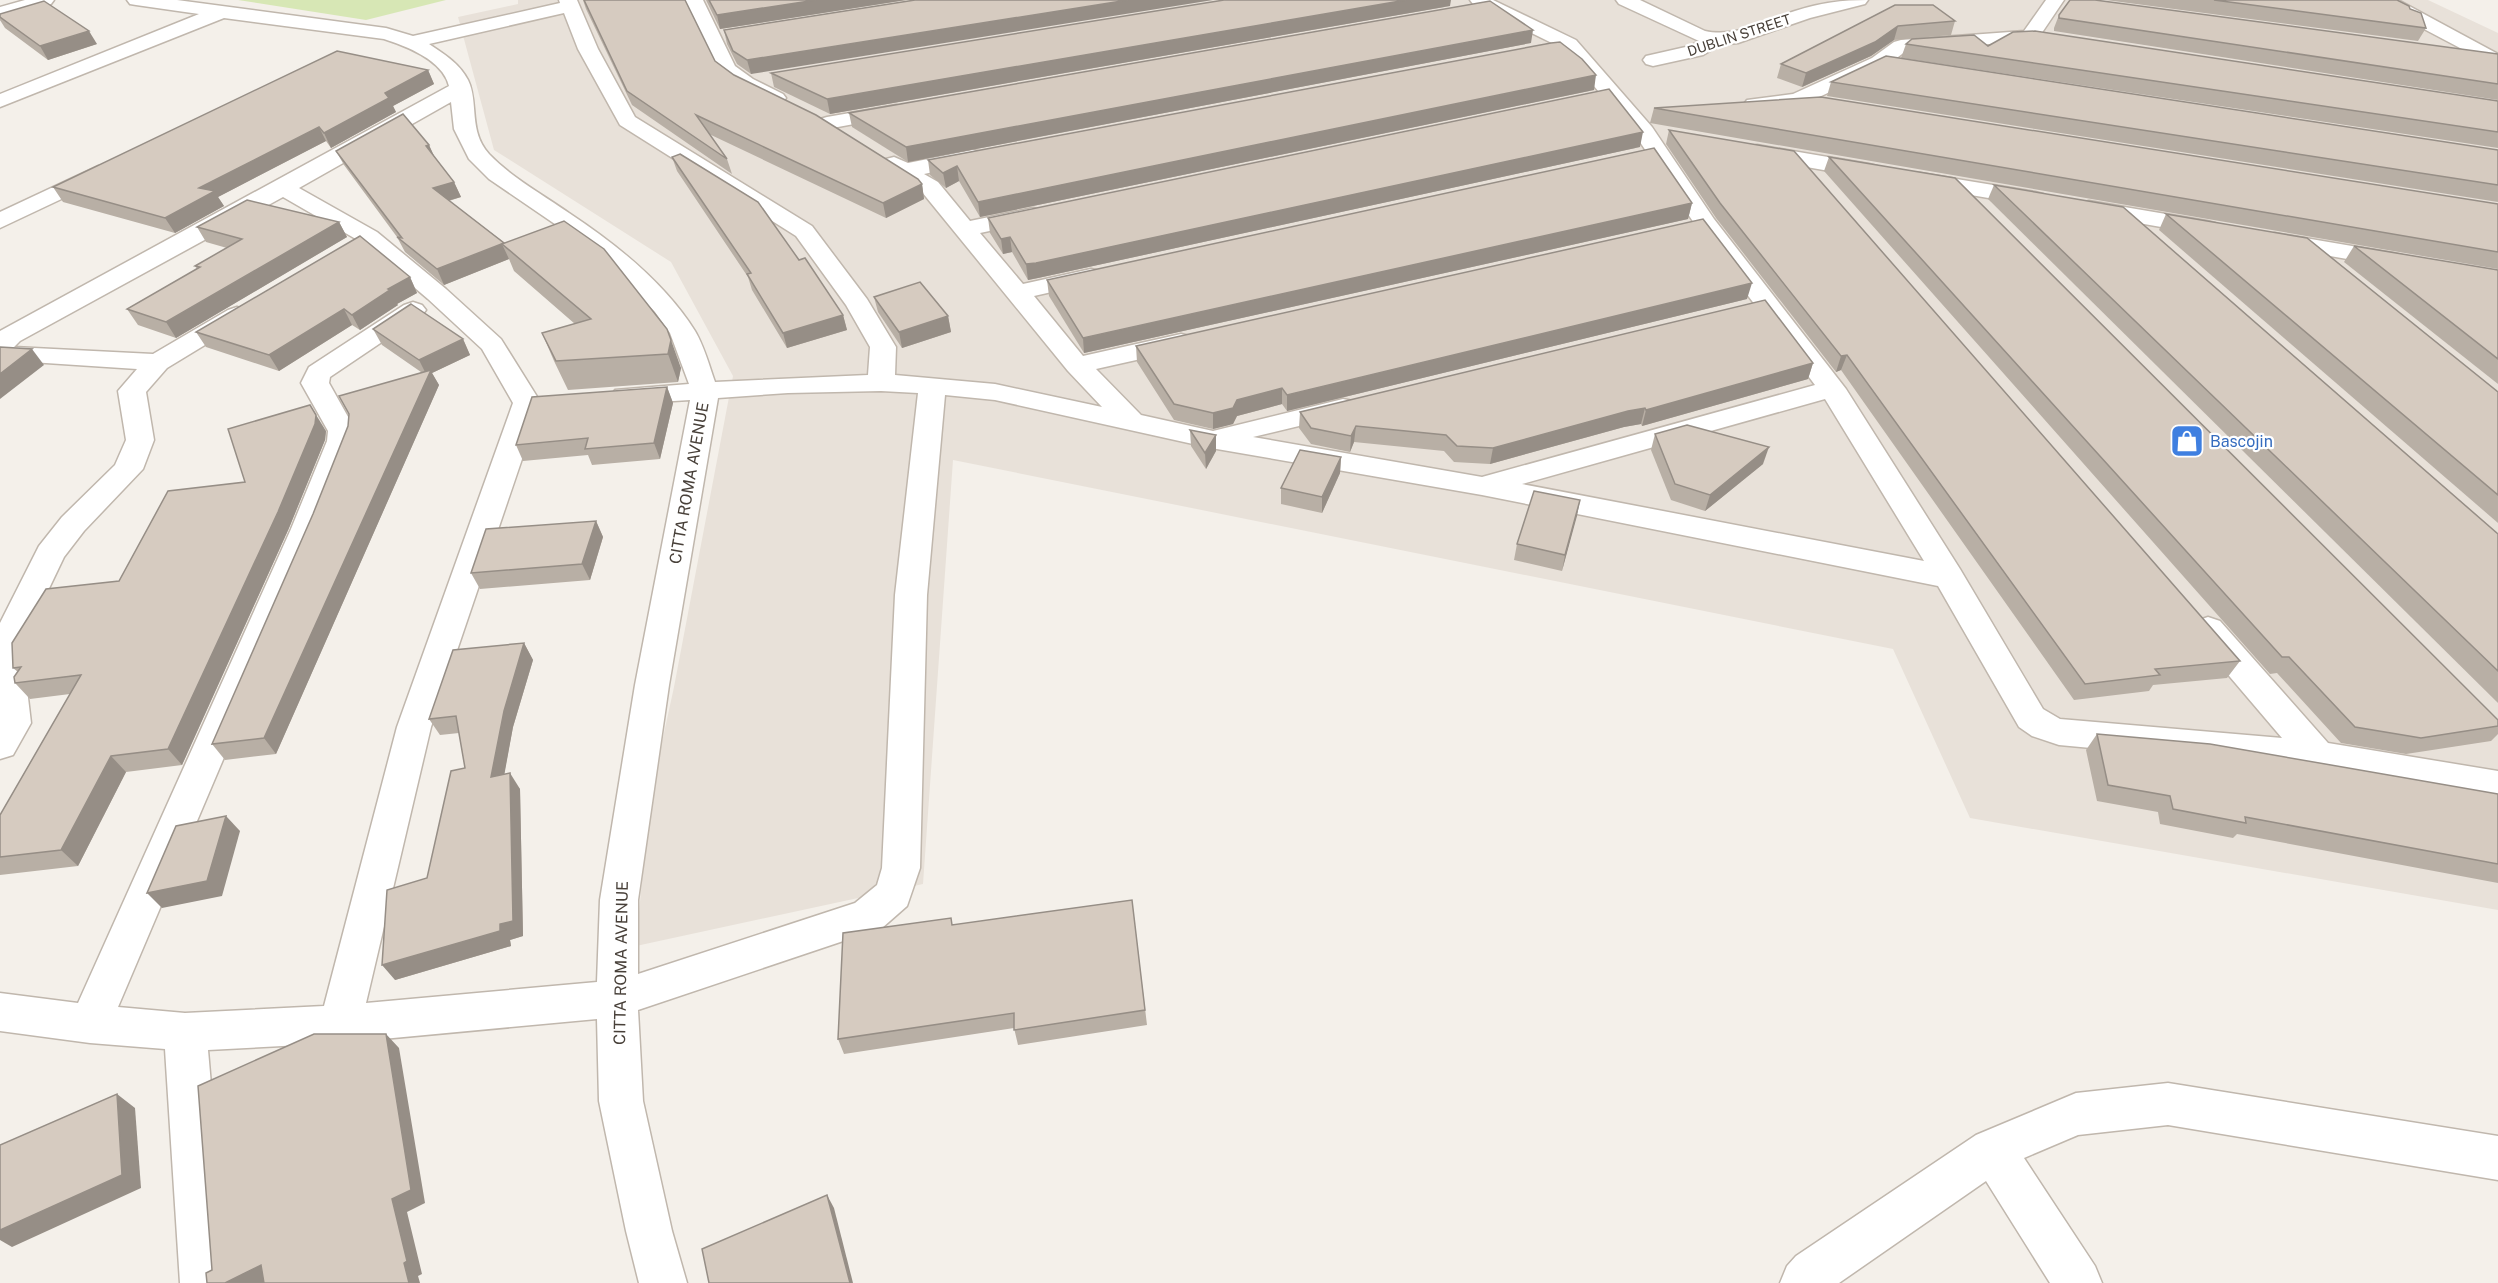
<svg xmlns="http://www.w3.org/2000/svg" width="2498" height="1283" viewBox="0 0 2498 1283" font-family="'Public Sans',sans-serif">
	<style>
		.residential { fill: #e8e1d9 }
		.green { fill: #d7e7b5 }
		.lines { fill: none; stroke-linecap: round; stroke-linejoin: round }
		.minor-casing { stroke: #c0b7ad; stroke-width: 3 }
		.minor { fill: #fff; fill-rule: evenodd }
		.wall { fill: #b8afa5 }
		.shaded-wall { fill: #968e86 }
		.building { fill: #d6cbc0; stroke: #968e86; stroke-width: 1.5 }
		.labels { text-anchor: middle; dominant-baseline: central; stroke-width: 4.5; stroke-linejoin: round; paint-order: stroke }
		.far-street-label { font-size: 14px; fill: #484039; stroke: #fff }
		.shop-label { font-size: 16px; fill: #366cbe; stroke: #fff; text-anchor: start }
		.street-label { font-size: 16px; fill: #484039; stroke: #fff }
	</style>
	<rect width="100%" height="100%" fill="#f4f0ea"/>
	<!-- residential -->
	<path class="residential" d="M 518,0 L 2428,0 L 2498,33 L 2498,910 L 1970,818 L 1893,649 L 953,460 L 923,884 L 636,946 L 649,802 L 674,687 L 733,376 L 671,262 L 494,150 L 458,17 L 518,4 Z"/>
	<!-- green -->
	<path class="green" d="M 238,0 L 446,0 L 366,20 Z"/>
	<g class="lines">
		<defs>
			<g id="minor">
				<path d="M 25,0 L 54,0 L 51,4 L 0,19 L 0,7 Z"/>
				<path d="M 127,0 L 177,0 L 386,28 L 413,36 L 560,3 L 559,0 L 577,0 L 598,49 L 635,117 L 812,226 L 867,299 L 896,347 L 895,375 L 995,384 L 1102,407 L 1068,371 L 922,192 L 886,169 L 883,164 L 886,159 L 894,157 L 908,163 L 973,150 L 981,152 L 984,157 L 981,162 L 924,174 L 938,182 L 970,221 L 1033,208 L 1041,210 L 1045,215 L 1041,220 L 980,233 L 1023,284 L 1091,269 L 1100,271 L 1103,276 L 1100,281 L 1034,296 L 1083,356 L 1181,334 L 1190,336 L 1194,342 L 1190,348 L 1096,369 L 1141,415 L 1213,431 L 1343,399 L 1353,401 L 1357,407 L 1353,413 L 1253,437 L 1482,477 L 1815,385 L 1698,229 L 1636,136 L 1562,48 L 1473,4 L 1470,0 L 1493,0 L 1576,40 L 1652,127 L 1714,219 L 1846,389 L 1960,569 L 2043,709 L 2060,719 L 2282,738 L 2196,637 L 2192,629 L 2196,621 L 2208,617 L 2220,621 L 2328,743 L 2498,771 L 2498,799 L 2317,769 L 2059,745 L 2032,736 L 2019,727 L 1938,586 L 1482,495 L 1211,448 L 995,400 L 945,395 L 927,595 L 920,868 L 907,906 L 882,928 L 638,1010 L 643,1101 L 672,1231 L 687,1283 L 639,1283 L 626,1231 L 599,1101 L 597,1019 L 340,1043 L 208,1050 L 228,1283 L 180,1283 L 165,1049 L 90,1043 L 0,1031 L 0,993 L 78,1003 L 291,529 L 327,441 L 328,431 L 301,383 L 309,367 L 404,305 L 413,302 L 422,305 L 426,310 L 422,315 L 330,377 L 329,383 L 356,431 L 355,441 L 321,529 L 118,1007 L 185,1013 L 324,1006 L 397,727 L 513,403 L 482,349 L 428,299 L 361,242 L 283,197 L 20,341 L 14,347 L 153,354 L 228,310 L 237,307 L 246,310 L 250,315 L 246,320 L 167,368 L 146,392 L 154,440 L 143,469 L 84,531 L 64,557 L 32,624 L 24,664 L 31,723 L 13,755 L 0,759 L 0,623 L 39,546 L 62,517 L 115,465 L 126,440 L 118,391 L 137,369 L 0,360 L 0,331 L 449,86 C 443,60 406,46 384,39 L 224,18 L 0,107 L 0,94 L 199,14 L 136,5 L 130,4 ZM 564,13 L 578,49 L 620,125 L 796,236 L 846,305 L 870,347 L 868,375 L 715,382 C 709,365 704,346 695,331 C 665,283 616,244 569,213 C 542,194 512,178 489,154 C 468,131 479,102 468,80 C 459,63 444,54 429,44 ZM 451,102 L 454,129 L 469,159 L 489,179 L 571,235 L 624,279 L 655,312 L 670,333 L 689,384 L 615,390 L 611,396 L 615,402 L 625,404 L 690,400 L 635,685 L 600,900 L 597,982 L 366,1003 L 431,727 L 541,403 L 501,339 L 446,289 L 377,232 L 299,188 ZM 881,391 L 918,393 L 895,595 L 882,868 L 877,885 L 855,903 L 638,974 L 638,900 L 669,685 L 718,398 L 788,393 ZM 1825,399 L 1924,561 L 1522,484 Z"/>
				<path d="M 685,0 L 703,0 L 735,66 L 753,79 L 783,94 L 786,98 L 783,102 L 776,104 L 769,102 L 739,87 L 720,73 Z"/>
				<path d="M 1616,0 L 1640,0 L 1705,31 C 1736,38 1766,20 1795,11 C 1819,3 1842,0 1868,0 L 1865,4 L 1810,18 L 1738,43 L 1720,45 L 1703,55 L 1653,66 L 1646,64 L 1643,60 L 1646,56 L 1690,46 L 1699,41 L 1619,4 Z"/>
				<path d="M 2046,0 L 2064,0 L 2037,40 L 1906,51 L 1886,66 L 1804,104 L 1754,110 L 1747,108 L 1744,104 L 1747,100 L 1793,94 L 1872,58 L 1894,42 L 1901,40 L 2024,31 Z"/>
				<path d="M 2349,0 L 2398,0 L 2498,54 L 2498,68 L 2386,9 L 2352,4 Z"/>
				<path d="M 896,105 L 903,107 L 906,111 L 903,115 L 827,129 L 820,127 L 816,123 L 820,119 L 827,117 Z"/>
				<path d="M 1757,145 L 1869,164 L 1877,166 L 1880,171 L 1877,176 L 1869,178 L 1749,157 L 1746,152 L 1749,147 Z"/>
				<path d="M 98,166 L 106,168 L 109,173 L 106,178 L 0,228 L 0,212 Z"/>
				<path d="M 1920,173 L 2035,192 L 2043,194 L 2046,199 L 2043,204 L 2035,206 L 1912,185 L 1909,180 L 1912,175 Z"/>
				<path d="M 2089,201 L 2207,221 L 2215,223 L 2219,228 L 2215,233 L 2207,235 L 2081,213 L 2077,208 L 2081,203 Z"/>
				<path d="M 2275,233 L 2393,253 L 2402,255 L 2405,260 L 2402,265 L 2393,267 L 2267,245 L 2263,240 L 2267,235 Z"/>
				<path d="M 2168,1083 L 2498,1136 L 2498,1180 L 2168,1125 L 2078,1135 L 2024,1158 L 2095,1266 L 2102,1283 L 2050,1283 L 1986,1181 L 1839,1283 L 1780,1283 L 1787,1266 L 1796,1256 L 1976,1135 L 2076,1093 Z"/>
			</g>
		</defs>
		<!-- minor casing -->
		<use href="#minor" class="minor-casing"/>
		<!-- minor -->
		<use href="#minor" class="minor"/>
	</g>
	<!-- wall -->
	<g class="wall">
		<path d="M 583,0 L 685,0 L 715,61 L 734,75 L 922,184 L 924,199 L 886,218 L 709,134 L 727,159 L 732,174 L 632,105 L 586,9 Z"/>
		<path d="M 706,0 L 906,0 L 720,29 Z"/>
		<path d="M 915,0 L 751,74 L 737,64 L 727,44 L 724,30 Z"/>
		<path d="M 2106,0 L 2397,0 L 2410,9 L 2426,28 L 2418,41 Z"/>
		<path d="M 1895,5 L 1955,21 L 1951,35 L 1894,40 L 1871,56 L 1802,87 L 1777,78 L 1781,64 Z"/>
		<path d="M 1450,6 L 830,114 L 774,87 L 771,73 Z"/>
		<path d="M 0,14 L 97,44 L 48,60 L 5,28 L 0,20 Z"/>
		<path d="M 2059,15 L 2498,54 L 2498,100 L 2054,31 L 2054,28 Z"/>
		<path d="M 1531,43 L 908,162 L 852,127 L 849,113 Z"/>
		<path d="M 1906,44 L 1988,46 L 2498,101 L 2498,148 L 1901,58 Z"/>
		<path d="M 428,70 L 434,84 L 393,106 L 396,112 L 331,148 L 326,141 L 218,197 L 224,206 L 175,233 L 63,202 L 53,187 Z"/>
		<path d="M 1831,82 L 2498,150 L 2498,202 L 1827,96 Z"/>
		<path d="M 1594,90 L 980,217 L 959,181 L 946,188 L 930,175 L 928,160 Z"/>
		<path d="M 1654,108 L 2498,204 L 2498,269 L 1650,123 Z"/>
		<path d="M 1669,130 L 2240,661 L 2227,678 L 2153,685 L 2149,691 L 2074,700 L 1841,370 L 1836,372 L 1716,218 L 1666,144 Z"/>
		<path d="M 429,145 L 434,157 L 454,182 L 461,197 L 449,201 L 505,243 L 564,221 L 681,368 L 678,382 L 568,390 L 554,361 L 542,333 L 575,324 L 514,271 L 509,259 L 444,285 L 405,252 L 397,237 L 344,165 L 336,151 Z"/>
		<path d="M 1640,147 L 1038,278 L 1028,280 L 1012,252 L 1003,254 L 990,233 L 988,218 Z"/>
		<path d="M 672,157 L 799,260 L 843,315 L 847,330 L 787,348 L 752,290 L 748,277 L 677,171 Z"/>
		<path d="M 1829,157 L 2498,720 L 2498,734 L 2491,741 L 2406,754 L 2341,743 L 2277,673 L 2270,674 L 1824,171 Z"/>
		<path d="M 1994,185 L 2498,534 L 2498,703 L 1988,199 Z"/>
		<path d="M 1692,203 L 1688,219 L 1084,353 L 1049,296 L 1047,280 Z"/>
		<path d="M 2166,214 L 2498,392 L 2498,523 L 2159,230 Z"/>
		<path d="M 339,222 L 347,237 L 176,338 L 138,325 L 127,309 L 197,269 L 195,266 L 227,248 L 206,242 L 197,227 Z"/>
		<path d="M 2354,246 L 2498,270 L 2498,384 L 2344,262 Z"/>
		<path d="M 410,277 L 417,293 L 397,304 L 398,305 L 360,330 L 352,325 L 279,371 L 206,347 L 196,332 Z"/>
		<path d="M 874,297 L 948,316 L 951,332 L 902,348 L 878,312 Z"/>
		<path d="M 1747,299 L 1287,411 L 1282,404 L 1237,416 L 1233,424 L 1213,429 L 1174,420 L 1137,362 L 1136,346 Z"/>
		<path d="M 373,329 L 463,339 L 470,355 L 432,373 L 439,385 L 276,754 L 225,760 L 212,744 L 421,372 L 382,345 Z"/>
		<path d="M 1813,363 L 1808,379 L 1642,426 L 1641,424 L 1624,427 L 1490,464 L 1454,462 L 1444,451 L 1354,442 L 1350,452 L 1311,444 L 1299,428 L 1300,412 Z"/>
		<path d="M 667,387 L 673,403 L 660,459 L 592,465 L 588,455 L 523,461 L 516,445 Z"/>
		<path d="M 1190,430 L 1216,435 L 1216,451 L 1206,469 L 1191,446 Z"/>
		<path d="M 326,431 L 325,440 L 289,528 L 182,765 L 126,772 L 78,866 L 0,875 L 0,815 L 70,694 L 30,699 L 15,683 L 18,672 L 13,668 L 119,581 L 245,482 Z"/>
		<path d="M 1655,434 L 1763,464 L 1705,511 L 1671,500 L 1651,450 Z"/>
		<path d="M 1341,457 L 1340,473 L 1322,513 L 1281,504 L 1281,488 Z"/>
		<path d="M 1580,500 L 1562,571 L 1514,560 L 1517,544 Z"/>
		<path d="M 596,521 L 603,537 L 590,580 L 480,589 L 471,573 Z"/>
		<path d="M 524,643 L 533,660 L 513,727 L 504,774 L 520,789 L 523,936 L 510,940 L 511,946 L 395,980 L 465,768 L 459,733 L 440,735 L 429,719 Z"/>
		<path d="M 2097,734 L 2498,794 L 2498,883 L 2237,834 L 2233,838 L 2160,824 L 2158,812 L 2097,801 L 2086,750 Z"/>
		<path d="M 1132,900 L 1147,1025 L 1018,1045 L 1014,1028 L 844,1054 L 838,1039 L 954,925 Z"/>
	</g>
	<!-- shaded-wall -->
	<g class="shaded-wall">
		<path d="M 816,0 L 906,0 L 720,29 L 717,15 Z"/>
		<path d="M 1128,0 L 1213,0 L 751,74 L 747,60 Z"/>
		<path d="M 1406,0 L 1451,0 L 1450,6 L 830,114 L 827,99 Z"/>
		<path d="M 1898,26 L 1894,40 L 1871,56 L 1802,87 L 1806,73 Z"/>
		<path d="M 1533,30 L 1531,43 L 908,162 L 906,147 Z"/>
		<path d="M 89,31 L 97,44 L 48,60 L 40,46 Z"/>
		<path d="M 428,70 L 434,84 L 393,106 L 396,112 L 331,148 L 324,133 L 385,93 Z"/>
		<path d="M 1596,75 L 1594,90 L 980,217 L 978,202 Z"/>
		<path d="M 319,127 L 326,141 L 218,197 L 224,206 L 175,233 L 165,218 L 199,188 Z"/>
		<path d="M 1643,132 L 1640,147 L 1038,278 L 1028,280 L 1026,264 Z"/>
		<path d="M 429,145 L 436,160 L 426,146 Z"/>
		<path d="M 957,166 L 959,181 L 946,188 L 943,173 Z"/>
		<path d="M 454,182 L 461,197 L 440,203 L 433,188 Z"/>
		<path d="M 922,184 L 924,199 L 886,218 L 883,203 Z"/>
		<path d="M 1692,203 L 1688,219 L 1084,353 L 1083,338 Z"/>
		<path d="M 339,222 L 347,237 L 176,338 L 166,322 Z"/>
		<path d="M 1010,237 L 1012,252 L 1003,254 L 1001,239 Z"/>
		<path d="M 502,244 L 509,259 L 444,285 L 437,269 Z"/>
		<path d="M 410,277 L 417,293 L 397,304 L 398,305 L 360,330 L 352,315 L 388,289 Z"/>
		<path d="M 1752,283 L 1747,299 L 1287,411 L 1287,395 Z"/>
		<path d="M 344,309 L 352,325 L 279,371 L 269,355 Z"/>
		<path d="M 843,315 L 847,330 L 787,348 L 783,333 Z"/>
		<path d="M 948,316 L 951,332 L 902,348 L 899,332 Z"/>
		<path d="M 463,339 L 470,355 L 432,373 L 439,385 L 276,754 L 264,738 L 427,376 L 419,360 Z"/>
		<path d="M 671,340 L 681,368 L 678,382 L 668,354 Z"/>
		<path d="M 32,349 L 44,365 L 0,399 L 0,374 Z"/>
		<path d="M 1847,355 L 1841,370 L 1836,372 L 1841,356 Z"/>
		<path d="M 1813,363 L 1808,379 L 1642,426 L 1646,410 Z"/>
		<path d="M 667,387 L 673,403 L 660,459 L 654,443 Z"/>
		<path d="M 1282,388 L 1282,404 L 1237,416 L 1233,424 L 1213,429 L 1213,413 L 1237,400 Z"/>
		<path d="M 310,405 L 326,431 L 325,440 L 289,528 L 182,765 L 168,749 Z"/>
		<path d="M 1645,408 L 1641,424 L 1624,427 L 1490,464 L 1493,448 L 1628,411 Z"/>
		<path d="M 1356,426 L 1354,442 L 1350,452 L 1351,436 Z"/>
		<path d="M 1216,435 L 1216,451 L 1206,469 L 1205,453 Z"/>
		<path d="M 1769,447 L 1763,464 L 1705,511 L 1710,495 Z"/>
		<path d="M 1341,457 L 1340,473 L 1322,513 L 1322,497 Z"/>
		<path d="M 1580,500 L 1577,516 L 1562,571 L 1565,555 Z"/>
		<path d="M 596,521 L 603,537 L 590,580 L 582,564 Z"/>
		<path d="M 524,643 L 533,660 L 513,727 L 501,793 L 491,777 L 504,711 Z"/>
		<path d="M 111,756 L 126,772 L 78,866 L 61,850 Z"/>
		<path d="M 510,773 L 520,789 L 523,936 L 510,940 L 511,946 L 395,980 L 382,965 L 500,924 Z"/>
		<path d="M 226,816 L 240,831 L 222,896 L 162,908 L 147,893 Z"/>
		<path d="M 386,1034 L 399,1048 L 425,1203 L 407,1212 L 422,1274 L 418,1276 L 420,1283 L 409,1283 L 404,1263 L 392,1199 Z"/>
		<path d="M 117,1094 L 135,1108 L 141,1188 L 12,1247 L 0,1240 L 0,1230 Z"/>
		<path d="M 827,1195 L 834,1208 L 853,1283 L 850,1283 Z"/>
		<path d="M 261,1265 L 267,1283 L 225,1283 Z"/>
	</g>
	<!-- building -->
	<g class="building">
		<path d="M 584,0 L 685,0 L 715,61 L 734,75 L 816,115 L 918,179 L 922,184 L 883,203 L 696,115 L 727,159 L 627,91 Z"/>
		<path d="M 709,0 L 816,0 L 717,15 Z"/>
		<path d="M 915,0 L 1128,0 L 747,60 L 733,51 L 724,30 Z"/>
		<path d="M 1224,0 L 1406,0 L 827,99 L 771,73 Z"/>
		<path d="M 2070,0 L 2095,0 L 2498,54 L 2498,84 L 2059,18 L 2059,15 Z"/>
		<path d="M 2214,0 L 2397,0 L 2409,6 L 2410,9 L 2421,13 L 2426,28 Z"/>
		<path d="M 44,1 L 89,31 L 40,46 L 0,17 L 0,14 Z"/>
		<path d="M 1490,1 L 1533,30 L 906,147 L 849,113 Z"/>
		<path d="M 1895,5 L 1933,5 L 1955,21 L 1898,26 L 1875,42 L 1806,73 L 1781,64 Z"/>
		<path d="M 2035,31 L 2498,101 L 2498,132 L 1906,44 L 1912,39 L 1974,35 L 1988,46 L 2013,32 Z"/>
		<path d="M 1560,42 L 1582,59 L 1596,75 L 978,202 L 957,166 L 943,173 L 928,160 L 1551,43 Z"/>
		<path d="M 337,51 L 428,70 L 385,93 L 389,98 L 324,133 L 319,127 L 199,188 L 215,191 L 165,218 L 53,187 Z"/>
		<path d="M 1886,56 L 2498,150 L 2498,185 L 1831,82 Z"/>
		<path d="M 1609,89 L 1643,132 L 1036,263 L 1026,264 L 1010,237 L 1001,239 L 988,218 Z"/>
		<path d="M 1821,97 L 2498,204 L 2498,252 L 1654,108 Z"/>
		<path d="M 403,114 L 429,145 L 426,146 L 454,182 L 433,188 L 504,243 L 437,269 L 397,237 L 402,238 L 336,151 Z"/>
		<path d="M 1669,130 L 1794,151 L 2240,661 L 2155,669 L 2160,675 L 2085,684 L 1847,355 L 1841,356 L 1720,203 Z"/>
		<path d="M 1654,148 L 1692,203 L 1083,338 L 1047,280 Z"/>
		<path d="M 680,154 L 758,202 L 799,260 L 805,258 L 843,315 L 783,333 L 747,274 L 751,273 L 672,157 Z"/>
		<path d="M 1829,157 L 1955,178 L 2498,720 L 2498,726 L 2421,738 L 2355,727 L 2289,657 L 2282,657 Z"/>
		<path d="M 1994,185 L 2123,207 L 2498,534 L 2498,671 Z"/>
		<path d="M 247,200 L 339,222 L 166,322 L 127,309 L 200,267 L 195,266 L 242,239 L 197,227 Z"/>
		<path d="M 2166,214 L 2307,238 L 2498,392 L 2498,495 Z"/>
		<path d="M 1703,219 L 1752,283 L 1287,395 L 1282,388 L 1237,400 L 1233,408 L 1213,413 L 1174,404 L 1136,346 Z"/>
		<path d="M 564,221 L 604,249 L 667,329 L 671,340 L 668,354 L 556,361 L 542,333 L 591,319 L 502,244 Z"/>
		<path d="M 360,236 L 410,277 L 388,289 L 390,290 L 352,315 L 344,309 L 269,355 L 196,332 Z"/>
		<path d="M 2354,246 L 2498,270 L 2498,359 Z"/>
		<path d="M 920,282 L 948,316 L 899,332 L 874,297 Z"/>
		<path d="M 1765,300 L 1813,363 L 1646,410 L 1645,408 L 1628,411 L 1493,448 L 1457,446 L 1446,435 L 1356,426 L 1351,436 L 1311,428 L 1300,412 Z"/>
		<path d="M 411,304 L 463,339 L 419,360 L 373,329 Z"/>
		<path d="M 0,347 L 32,349 L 0,374 Z"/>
		<path d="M 431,370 L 264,738 L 212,744 L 313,514 L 348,426 L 349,414 L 339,396 Z"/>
		<path d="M 667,387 L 654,443 L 585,449 L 588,438 L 516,445 L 532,397 Z"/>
		<path d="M 310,405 L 316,415 L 315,424 L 278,512 L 168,749 L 111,756 L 61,850 L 0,857 L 0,815 L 81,675 L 15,683 L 14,677 L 21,667 L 13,668 L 12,643 L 46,589 L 119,581 L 168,491 L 245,482 L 228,429 Z"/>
		<path d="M 1687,425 L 1769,447 L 1710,495 L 1675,484 L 1655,434 Z"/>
		<path d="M 1190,430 L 1216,435 L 1205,453 Z"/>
		<path d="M 1300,450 L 1341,457 L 1322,497 L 1281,488 Z"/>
		<path d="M 1534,491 L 1580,500 L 1565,555 L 1517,544 Z"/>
		<path d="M 596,521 L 582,564 L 471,573 L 486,529 Z"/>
		<path d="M 524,643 L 504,711 L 491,777 L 510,773 L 513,921 L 500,924 L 500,931 L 382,965 L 387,890 L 427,878 L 451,771 L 465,768 L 456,716 L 429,719 L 453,650 Z"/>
		<path d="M 2097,734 L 2210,744 L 2498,794 L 2498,864 L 2245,817 L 2246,823 L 2173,809 L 2170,796 L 2108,785 Z"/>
		<path d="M 226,816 L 207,881 L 147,893 L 176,826 Z"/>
		<path d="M 1132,900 L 1145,1010 L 1014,1030 L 1014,1013 L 838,1039 L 843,933 L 951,918 L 952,925 Z"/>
		<path d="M 314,1034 L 386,1034 L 411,1190 L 392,1199 L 407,1261 L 404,1263 L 409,1283 L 264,1283 L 261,1265 L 225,1283 L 207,1283 L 206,1273 L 212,1270 L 198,1086 Z"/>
		<path d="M 117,1094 L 122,1175 L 0,1230 L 0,1145 Z"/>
		<path d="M 827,1195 L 850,1283 L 709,1283 L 702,1249 Z"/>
	</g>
	<!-- icons -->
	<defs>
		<symbol id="shop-square" viewBox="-11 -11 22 22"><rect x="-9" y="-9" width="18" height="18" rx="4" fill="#3f7fe0" stroke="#fff"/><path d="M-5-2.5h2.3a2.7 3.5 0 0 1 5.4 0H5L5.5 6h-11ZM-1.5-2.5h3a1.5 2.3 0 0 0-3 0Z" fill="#fff"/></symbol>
	</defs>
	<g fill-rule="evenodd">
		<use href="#shop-square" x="2168" y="422" width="38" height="38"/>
	</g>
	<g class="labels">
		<!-- far-street labels -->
		<g class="far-street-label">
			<text transform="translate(1739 35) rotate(-18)">DUBLIN STREET</text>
		</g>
		<!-- shop labels -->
		<g class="shop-label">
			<text x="2210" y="441">Bascojin</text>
		</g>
		<!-- street labels -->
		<g class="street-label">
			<text transform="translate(689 483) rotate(-80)">CITTA ROMA AVENUE</text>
			<text transform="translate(621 963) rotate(-89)">CITTA ROMA AVENUE</text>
		</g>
	</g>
</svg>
